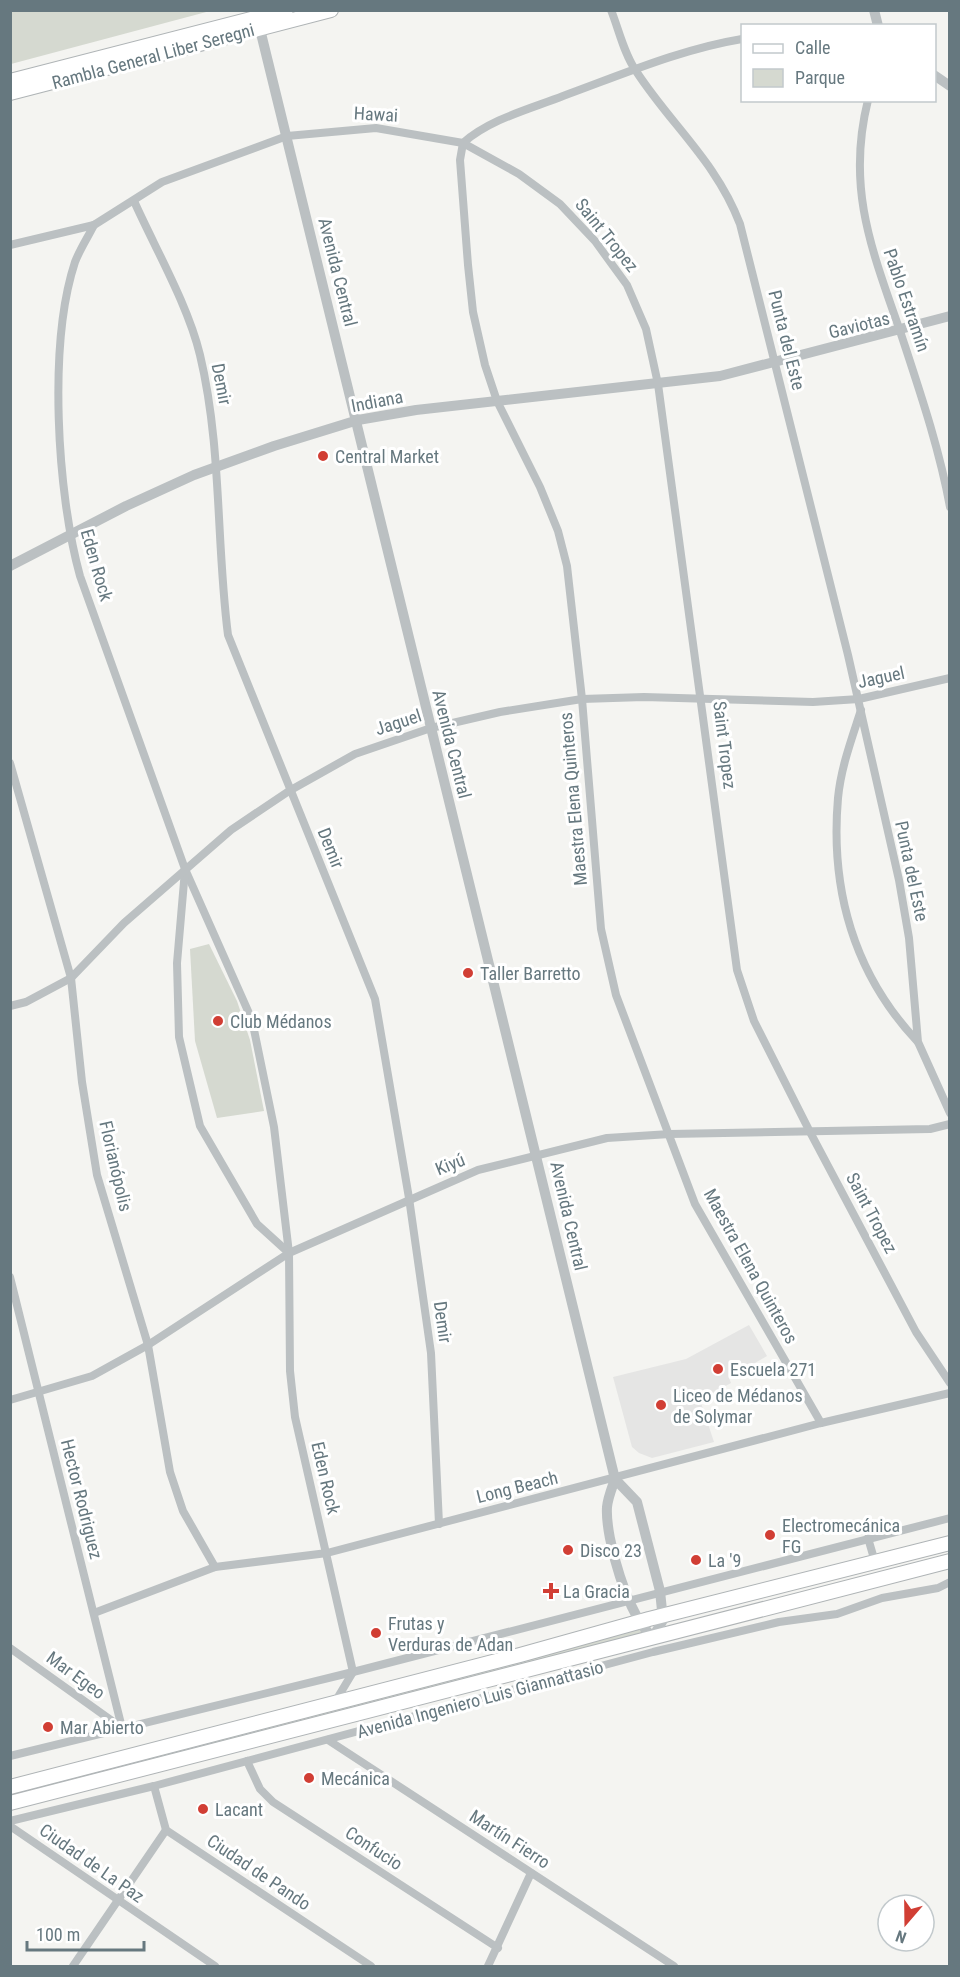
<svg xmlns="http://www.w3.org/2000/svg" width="960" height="1977" viewBox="0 0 960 1977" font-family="'Roboto Condensed',sans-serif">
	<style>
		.built { fill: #e5e5e4 }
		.green { fill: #d5d9d0 }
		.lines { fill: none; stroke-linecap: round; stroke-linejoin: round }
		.primary-casing { stroke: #afb4b6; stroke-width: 16 }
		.minor { stroke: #bbc0c2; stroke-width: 8 }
		.tertiary { stroke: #bbc0c2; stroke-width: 10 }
		.primary { stroke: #fff; stroke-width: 14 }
		.poi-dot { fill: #d13e34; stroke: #fff; stroke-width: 2 }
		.labels { text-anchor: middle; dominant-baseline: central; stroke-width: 6; stroke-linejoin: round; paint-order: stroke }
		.street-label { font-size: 18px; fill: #66787f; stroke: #fff }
		.poi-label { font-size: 18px; fill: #66787f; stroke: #fff; text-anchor: start }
	</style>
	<rect width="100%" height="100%" fill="#f4f4f1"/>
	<!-- built -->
	<path class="built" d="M 749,1325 L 767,1356 L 729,1378 L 731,1383 L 700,1400 L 714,1442 L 652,1458 L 639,1453 L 632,1447 L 613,1377 L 686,1359 Z"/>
	<!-- green -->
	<g class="green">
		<path d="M 11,10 L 210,10 L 210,11 L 11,64 Z"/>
		<path d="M 209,944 L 237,1001 L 250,1040 L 264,1111 L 217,1118 L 195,1041 L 190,949 Z"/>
		<path d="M 642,1627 L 646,1632 L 11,1799 L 11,1792 Z"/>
	</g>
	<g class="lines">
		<defs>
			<g id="primary">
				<path d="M 10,81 L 286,10"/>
				<path d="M 10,93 L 331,10"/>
				<path d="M 10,1787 L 520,1655 L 649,1619 L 950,1543"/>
				<path d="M 10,1803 L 950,1561"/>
			</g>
		</defs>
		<!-- primary casing -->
		<use href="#primary" class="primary-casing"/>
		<!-- minor -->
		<g class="minor">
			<path d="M 611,10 C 619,30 624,54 636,71 C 671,125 716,161 740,224 L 848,655 L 899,880 L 909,938 L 918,1042 L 950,1113"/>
			<path d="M 868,100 C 846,188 872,250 900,331 C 919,389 939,447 950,507"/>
			<path d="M 463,143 L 460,160 L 468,265 L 473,312 L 485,365 L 497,401 L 540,487 L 558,531 L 567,566 L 582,699 L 601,929 L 616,995 L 695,1204 L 821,1423"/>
			<path d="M 463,143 C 490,119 530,109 563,96 C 621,75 681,49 742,39"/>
			<path d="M 134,201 C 155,248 188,305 200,355 C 222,447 216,542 228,635 L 375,999 L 409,1198 L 431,1353 L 439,1524"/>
			<path d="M 94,225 C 88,237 80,249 75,262 C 48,344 57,493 80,576 L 185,869 L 252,1020 L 274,1127 L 289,1253 L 290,1371 L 295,1417 L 353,1672 L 335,1702"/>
			<path d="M 10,245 L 94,225 L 162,182 L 287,136 L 376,128 L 463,143 L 519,174 L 560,204 L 595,241 L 627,285 L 646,329 L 658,384 L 737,970 L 754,1021 L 810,1132 L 916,1332 L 950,1383"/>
			<path d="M 861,710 C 852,738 841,767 838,798 C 830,890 854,974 917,1041"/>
			<path d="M 10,763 L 71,978 L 82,1082 L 97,1175 L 148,1345 L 170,1472 L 183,1511 L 215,1567"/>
			<path d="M 185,870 L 177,963 L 179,1037 L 200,1126 L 257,1224 L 289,1253"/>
			<path d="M 10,1006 L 26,1002 L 71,978 L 124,923 L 231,830 L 289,791 L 355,754 L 431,728 L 500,712 L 582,699 L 644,697 L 813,702 L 859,699 L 950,678"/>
			<path d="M 10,1277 L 122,1728"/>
			<path d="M 10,1400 L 92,1376 L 148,1345 L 289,1253 L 478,1170 L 607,1138 L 670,1134 L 930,1129 L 950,1124"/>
			<path d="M 868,1538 L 875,1562"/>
			<path d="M 94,1613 L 215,1567 L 327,1553 L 821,1423 L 950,1393"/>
			<path d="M 10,1648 L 122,1728"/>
			<path d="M 328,1740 L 674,1966"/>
			<path d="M 10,1756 L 353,1672 L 950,1518"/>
			<path d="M 247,1761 L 260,1789 L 273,1802 L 498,1948"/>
			<path d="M 154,1786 L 166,1830 L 371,1966"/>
			<path d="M 10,1821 L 154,1786 L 653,1652 L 779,1622 L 837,1614 L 882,1598 L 938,1588 L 950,1582"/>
			<path d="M 10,1826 L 215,1966"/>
			<path d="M 73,1966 L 166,1830"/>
			<path d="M 488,1966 L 531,1873"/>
		</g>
		<!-- tertiary -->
		<g class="tertiary">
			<path d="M 874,10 L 878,26"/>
			<path d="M 258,21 L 615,1479 C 612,1488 608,1497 607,1507 C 605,1538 628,1617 653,1637 L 663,1620 L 660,1591 L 637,1502 L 615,1479"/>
			<path d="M 934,75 L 950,86"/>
			<path d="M 10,566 L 126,506 L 194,475 L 274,446 L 358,420 L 416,410 L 720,376 L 950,316"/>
		</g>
		<!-- primary -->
		<use href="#primary" class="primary"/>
	</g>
	<!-- markers -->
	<g class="poi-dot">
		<circle cx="323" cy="456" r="6"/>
		<circle cx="468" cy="973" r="6"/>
		<circle cx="218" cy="1021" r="6"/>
		<circle cx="718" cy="1369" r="6"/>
		<circle cx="661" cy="1405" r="6"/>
		<circle cx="770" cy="1535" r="6"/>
		<circle cx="568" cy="1550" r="6"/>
		<circle cx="696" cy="1560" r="6"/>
		<path d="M548 1582h6v6h6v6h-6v6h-6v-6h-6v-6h6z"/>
		<circle cx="376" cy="1633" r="6"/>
		<circle cx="48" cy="1727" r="6"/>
		<circle cx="309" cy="1778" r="6"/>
		<circle cx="203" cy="1809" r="6"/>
	</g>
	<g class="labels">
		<!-- street labels -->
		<g class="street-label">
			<text transform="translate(153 56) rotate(-15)">Rambla General Liber Seregni</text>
			<text transform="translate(376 114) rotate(3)">Hawai</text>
			<text transform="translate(607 235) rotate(51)">Saint Tropez</text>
			<text transform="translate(338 272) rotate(76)">Avenida Central</text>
			<text transform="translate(907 300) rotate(71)">Pablo Estramín</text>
			<text transform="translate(859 325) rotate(-14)">Gaviotas</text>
			<text transform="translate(787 340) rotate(76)">Punta del Este</text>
			<text transform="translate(222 384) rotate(79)">Demir</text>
			<text transform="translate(377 401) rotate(-11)">Indiana</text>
			<text transform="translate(97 565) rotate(74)">Eden Rock</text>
			<text transform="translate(881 677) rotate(-12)">Jaguel</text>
			<text transform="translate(398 722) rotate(-18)">Jaguel</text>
			<text transform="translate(452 744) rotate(76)">Avenida Central</text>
			<text transform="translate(725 745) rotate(83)">Saint Tropez</text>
			<text transform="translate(573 799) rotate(-95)">Maestra Elena Quinteros</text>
			<text transform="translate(331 848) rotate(68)">Demir</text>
			<text transform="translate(912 871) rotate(78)">Punta del Este</text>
			<text transform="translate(450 1164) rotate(-22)">Kiyú</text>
			<text transform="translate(116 1166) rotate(77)">Florianópolis</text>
			<text transform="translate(872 1213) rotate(62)">Saint Tropez</text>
			<text transform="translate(569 1216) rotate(77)">Avenida Central</text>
			<text transform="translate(751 1266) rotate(61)">Maestra Elena Quinteros</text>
			<text transform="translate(443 1322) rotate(82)">Demir</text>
			<text transform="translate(326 1478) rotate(77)">Eden Rock</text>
			<text transform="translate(517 1487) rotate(-14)">Long Beach</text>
			<text transform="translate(82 1499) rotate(76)">Hector Rodriguez</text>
			<text transform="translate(76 1675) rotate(36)">Mar Egeo</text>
			<text transform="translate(480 1699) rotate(-15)">Avenida Ingeniero Luis Giannattasio</text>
			<text transform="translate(510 1839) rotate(33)">Martín Fierro</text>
			<text transform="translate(374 1848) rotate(33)">Confucio</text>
			<text transform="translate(92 1863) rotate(35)">Ciudad de La Paz</text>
			<text transform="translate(259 1872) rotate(34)">Ciudad de Pando</text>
		</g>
		<!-- poi labels -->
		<g class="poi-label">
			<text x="335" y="456">Central Market</text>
			<text x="480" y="973">Taller Barretto</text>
			<text x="230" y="1021">Club Médanos</text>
			<text x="730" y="1369">Escuela 271</text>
			<text x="673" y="1395">Liceo de Médanos<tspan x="673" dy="21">de Solymar</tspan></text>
			<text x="782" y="1525">Electromecánica<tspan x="782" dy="21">FG</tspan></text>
			<text x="580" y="1550">Disco 23</text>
			<text x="708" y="1560">La '9</text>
			<text x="563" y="1591">La Gracia</text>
			<text x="388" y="1623">Frutas y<tspan x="388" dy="21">Verduras de Adan</tspan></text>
			<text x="60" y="1727">Mar Abierto</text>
			<text x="321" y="1778">Mecánica</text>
			<text x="215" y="1809">Lacant</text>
		</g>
	</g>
	<!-- border -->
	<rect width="960" height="1977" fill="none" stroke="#66787f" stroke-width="24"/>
	<!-- legend -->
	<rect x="741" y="24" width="195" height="78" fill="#ffffff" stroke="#c2c9cc" stroke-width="1.5"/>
	<rect x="753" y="44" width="30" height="9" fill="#ffffff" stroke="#c2c9cc" stroke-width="1.5"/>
	<text x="795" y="54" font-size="18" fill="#66787f">Calle</text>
	<rect x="753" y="69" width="30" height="18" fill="#d5d9d0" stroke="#c2c9cc" stroke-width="1.5"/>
	<text x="795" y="84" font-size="18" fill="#66787f">Parque</text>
	<!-- north arrow -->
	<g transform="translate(906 1923) rotate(200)"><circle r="28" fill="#ffffff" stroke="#c2c9cc" stroke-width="1.5"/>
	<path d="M0-4.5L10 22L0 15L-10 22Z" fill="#d13e34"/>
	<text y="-9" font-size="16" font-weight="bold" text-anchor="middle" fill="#66787f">N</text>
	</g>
	<!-- scale -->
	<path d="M27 1941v9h117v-9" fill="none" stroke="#66787f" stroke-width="3"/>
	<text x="36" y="1941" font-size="18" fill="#66787f" stroke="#ffffff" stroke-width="4.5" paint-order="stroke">100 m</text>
</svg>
